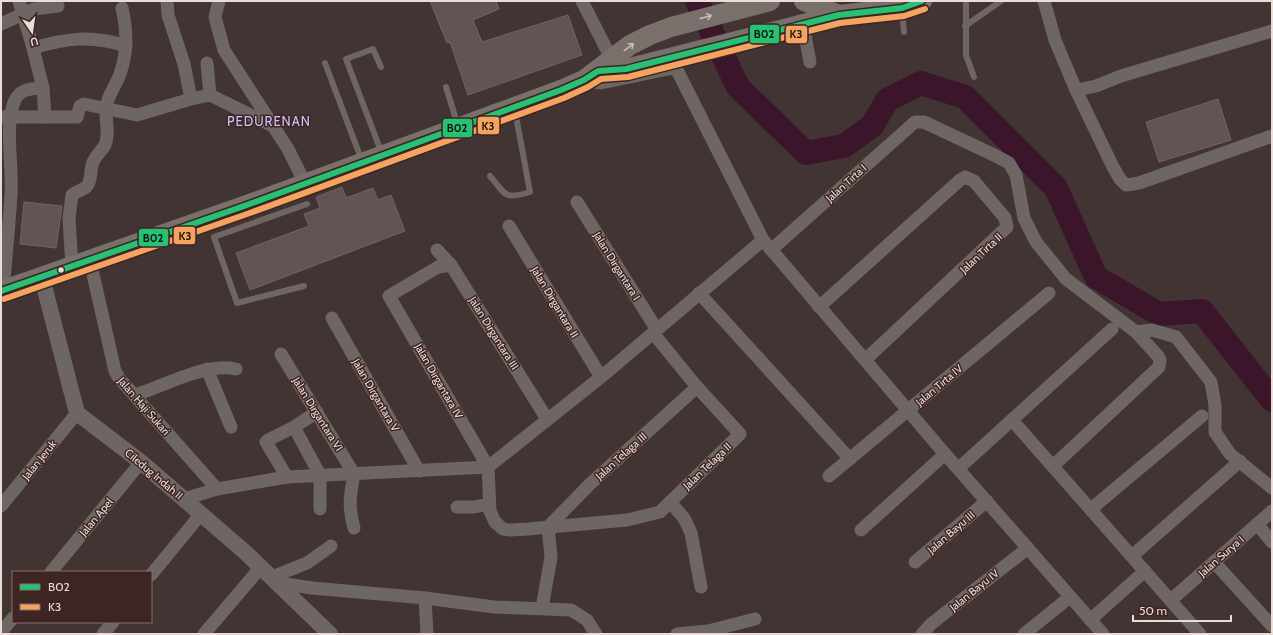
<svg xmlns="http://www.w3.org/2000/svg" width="1273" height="635" viewBox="0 0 1273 635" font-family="Cabin,sans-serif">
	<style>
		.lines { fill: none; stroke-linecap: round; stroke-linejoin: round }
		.river { stroke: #3b162a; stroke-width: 24 }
		.building { fill: #635355; stroke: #6f6363 }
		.service { stroke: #6e6663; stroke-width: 6 }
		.minor { stroke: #6e6663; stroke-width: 13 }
		.tertiary { stroke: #6e6663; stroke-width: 16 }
		.primary { stroke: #796f6b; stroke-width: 20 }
		.bus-1-casing { stroke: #3d2523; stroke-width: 9 }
		.bus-2-casing { stroke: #3d2523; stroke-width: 9 }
		.bus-1 { stroke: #26c172; stroke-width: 6 }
		.bus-2 { stroke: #f4a460; stroke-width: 6 }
		.oneway { stroke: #c9bbb8 }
		.bus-dot { fill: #ebdbd9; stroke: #3d2523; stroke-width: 1.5 }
		.labels { text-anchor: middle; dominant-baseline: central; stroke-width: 3; stroke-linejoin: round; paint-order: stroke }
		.street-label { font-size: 11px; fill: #ebdbd9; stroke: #3d2523 }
		.quarter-label { font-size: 13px; letter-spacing: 1px; fill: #cfc3fc; stroke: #3d2523 }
		.line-badge { stroke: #3d2523; stroke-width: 1.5 }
		.pale-badge-label { font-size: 11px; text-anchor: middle; font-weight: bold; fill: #111 }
	</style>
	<rect width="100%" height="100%" fill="#423433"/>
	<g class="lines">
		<!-- river -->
		<path class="river" d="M 697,1 L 738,87 L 806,153 L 844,146 L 872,126 L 887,100 L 921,83 L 965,97 L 1056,188 L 1096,277 L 1159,314 L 1202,311 L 1272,400"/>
	</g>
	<!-- building -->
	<g class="building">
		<path d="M 430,1 L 496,1 L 499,9 L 473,20 L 482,42 L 568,15 L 582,55 L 468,95 L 450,42 L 447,43 Z"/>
		<path d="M 1218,99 L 1231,140 L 1159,162 L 1146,122 Z"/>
		<path d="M 342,187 L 346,198 L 373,188 L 378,200 L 391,195 L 405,231 L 250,290 L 236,253 L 309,226 L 304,214 L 320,208 L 316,197 Z"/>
		<path d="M 24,202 L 62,206 L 56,248 L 20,244 Z"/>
	</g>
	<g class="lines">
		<!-- service -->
		<g class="service">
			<path d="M 966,1 L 966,55 L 974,77"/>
			<path d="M 902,10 L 904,32"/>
			<path d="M 965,26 L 1001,1"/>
			<path d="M 325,63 L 362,161"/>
			<path d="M 381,67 L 373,49 L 346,59 L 382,154"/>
			<path d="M 446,87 L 458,126"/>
			<path d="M 490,176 C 506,195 504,200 530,192 L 515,111"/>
			<path d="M 304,286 L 237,303 L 214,237 L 307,204"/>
		</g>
		<!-- minor -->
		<g class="minor">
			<path d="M 19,1 L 33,48 C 67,38 92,35 126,46"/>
			<path d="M 167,1 L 168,15 L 184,64 L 191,99"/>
			<path d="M 219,1 L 215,17 L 224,50 L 288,149 L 305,183"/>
			<path d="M 582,1 L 612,60"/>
			<path d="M 1044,1 L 1055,40 L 1076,90 L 1096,86 L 1121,76 L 1272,31"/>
			<path d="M 1,24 L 34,9 L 58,6"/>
			<path d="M 803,25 L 810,62"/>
			<path d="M 33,48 L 43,88 L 45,117"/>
			<path d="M 207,63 L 210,95"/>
			<path d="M 584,80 L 601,83 L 673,68 L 678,72 L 763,240 L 945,454 L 1103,634"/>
			<path d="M 1076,90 L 1113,167 L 1120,179 L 1126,185 L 1139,183 L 1272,136"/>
			<path d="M 1,117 L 77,117 L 80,106 L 84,104 L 137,115 L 191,99 L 210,95 L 273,126"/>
			<path d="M 577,202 L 657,330"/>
			<path d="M 509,226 L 601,377"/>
			<path d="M 437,250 L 451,265 L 547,419"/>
			<path d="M 771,250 L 915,122 L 924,122 L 996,156 L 1009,163 L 1016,175 L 1024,218 L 1036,242 L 1066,279 L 1136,332 L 1152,330 L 1176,337 L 1211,382 L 1215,405 L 1215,432 L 1230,454 L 1272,488"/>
			<path d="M 90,261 L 115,371 L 119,378 L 217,489"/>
			<path d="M 451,265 L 438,267 L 389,296 L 488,467 L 490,511 L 495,522 L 503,529 L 510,530 L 528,529 L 627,520 L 660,512 L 740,434 L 697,387 L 653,333"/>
			<path d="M 72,267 L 69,218 L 72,195 C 76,191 84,190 87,186 C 92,179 90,172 92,165 C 94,157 101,152 105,145 C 110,132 105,120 106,108 C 107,96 116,86 120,74 C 128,51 127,31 122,8"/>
			<path d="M 3,291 C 6,258 9,226 11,194 C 13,167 4,123 15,100 C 21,88 32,89 43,88"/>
			<path d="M 699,293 L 850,459"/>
			<path d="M 819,307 L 960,180 L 965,177 L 974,181 L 1005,218 L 1007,227 L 865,360"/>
			<path d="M 332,318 L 419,471"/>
			<path d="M 281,354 L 354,474 C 350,495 348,507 354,528"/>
			<path d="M 207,369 L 231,427"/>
			<path d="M 135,395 C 164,386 206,362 236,369"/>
			<path d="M 1012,420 L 1200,634"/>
			<path d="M 294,427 L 320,475 L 320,509"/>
			<path d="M 1053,466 L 1159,367 L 1160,360 L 1158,356 L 1136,332"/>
			<path d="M 959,468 L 1112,329"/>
			<path d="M 829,476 L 1049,293"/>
			<path d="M 287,477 L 266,442 L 268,440 L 294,427 L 317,412"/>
			<path d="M 184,499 L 217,489 L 287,477 L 488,467 L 601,377 L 763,240"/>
			<path d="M 670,502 L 684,518 L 691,533 L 701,587"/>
			<path d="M 1,506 L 77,413"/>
			<path d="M 457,507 L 474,507 L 489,504"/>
			<path d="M 1091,509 L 1202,416"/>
			<path d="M 1257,524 L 1272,542"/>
			<path d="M 548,527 L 590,484 L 697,387"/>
			<path d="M 861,530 L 945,454"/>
			<path d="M 1132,556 L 1240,461"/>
			<path d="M 915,562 L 987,501"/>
			<path d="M 1214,562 L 1272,626"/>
			<path d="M 51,572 L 141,462"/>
			<path d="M 151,575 L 201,514"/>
			<path d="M 272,577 L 307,563 L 331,546"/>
			<path d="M 279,583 L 312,588 L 425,598 L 494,607 L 571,610 L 587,620 L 596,634"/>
			<path d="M 425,598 L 427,634"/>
			<path d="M 1171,600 L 1272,511"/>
			<path d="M 542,608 L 551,557 L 548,527"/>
			<path d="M 1090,620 L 1145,571"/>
			<path d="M 1,632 L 13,618"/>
			<path d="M 103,634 L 113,622"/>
			<path d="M 204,634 L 261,567"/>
			<path d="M 677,634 L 708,631 L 755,619"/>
			<path d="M 922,634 L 931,624 L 1028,548"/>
			<path d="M 1024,634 L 1070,597"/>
		</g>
		<!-- tertiary -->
		<path class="tertiary" d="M 42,278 L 77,413 L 141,462 L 246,553 L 330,634"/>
		<!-- primary -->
		<g class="primary">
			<path d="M 804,1 L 839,15"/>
			<path d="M 598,71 L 626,69 L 839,15 L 902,8 L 922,1"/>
			<path d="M 1,291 L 244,206 L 561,90 L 584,80 L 630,45 L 650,35 L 671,27 L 770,1"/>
		</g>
		<defs>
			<path id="bus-1" d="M 1,291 L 244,206 L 561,90 L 584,80 L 598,71 L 626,69 L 839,15 L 902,8 L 922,1"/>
			<path id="bus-2" d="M 4,299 L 247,214 L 564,98 L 588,87 L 601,79 L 628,77 L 840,23 L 904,16 L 925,9"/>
		</defs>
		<!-- bus-1 casing -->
		<use href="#bus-1" class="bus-1-casing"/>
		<!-- bus-2 casing -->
		<use href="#bus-2" class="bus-2-casing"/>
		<!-- bus-1 -->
		<use href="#bus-1" class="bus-1"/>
		<!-- bus-2 -->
		<use href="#bus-2" class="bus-2"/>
	</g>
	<!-- one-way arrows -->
	<defs><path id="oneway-shaft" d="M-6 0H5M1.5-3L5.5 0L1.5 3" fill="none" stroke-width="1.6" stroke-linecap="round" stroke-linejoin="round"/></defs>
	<g class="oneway">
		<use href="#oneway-shaft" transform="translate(706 17) rotate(-15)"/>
		<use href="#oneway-shaft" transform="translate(629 47) rotate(-37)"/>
	</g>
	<!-- markers -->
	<circle class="bus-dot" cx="61" cy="270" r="3.5"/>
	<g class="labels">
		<!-- street labels -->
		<g class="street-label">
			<text transform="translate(846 183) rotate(-42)">Jalan Tirta I</text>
			<text transform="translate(981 253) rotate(-43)">Jalan Tirta II</text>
			<text transform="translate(617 266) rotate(58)">Jalan Dirgantara I</text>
			<text transform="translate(555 302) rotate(59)">Jalan Dirgantara II</text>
			<text transform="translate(494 333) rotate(58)">Jalan Dirgantara III</text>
			<text transform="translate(439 381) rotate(60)">Jalan Dirgantara IV</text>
			<text transform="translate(939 385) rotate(-40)">Jalan Tirta IV</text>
			<text transform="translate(376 395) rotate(60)">Jalan Dirgantara V</text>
			<text transform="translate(144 406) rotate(49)">Jalan Haji Sukari</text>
			<text transform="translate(318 414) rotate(58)">Jalan Dirgantara VI</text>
			<text transform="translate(621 456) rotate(-42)">Jalan Telaga III</text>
			<text transform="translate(39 460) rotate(-51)">Jalan Jeruk</text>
			<text transform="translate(707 466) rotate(-44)">Jalan Telaga II</text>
			<text transform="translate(154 474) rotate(40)">Ciledug Indah II</text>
			<text transform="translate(96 517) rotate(-50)">Jalan Apel</text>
			<text transform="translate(951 532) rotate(-41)">Jalan Bayu III</text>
			<text transform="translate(1221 556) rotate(-41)">Jalan Surya I</text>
			<text transform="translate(974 590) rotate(-39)">Jalan Bayu IV</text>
		</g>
		<!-- quarter labels -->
		<g class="quarter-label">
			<text x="269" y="121">PEDURENAN</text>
		</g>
	</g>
	<g class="line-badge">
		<rect x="749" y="24" width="31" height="20" rx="4" fill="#26c172"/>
		<rect x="785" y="25" width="23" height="19" rx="4" fill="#f4a460"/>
		<rect x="477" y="116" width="23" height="19" rx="4" fill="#f4a460"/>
		<rect x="442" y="118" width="31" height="20" rx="4" fill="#26c172"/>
		<rect x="173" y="226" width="23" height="19" rx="4" fill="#f4a460"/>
		<rect x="138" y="228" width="31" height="19" rx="4" fill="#26c172"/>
	</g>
	<g class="pale-badge-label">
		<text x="764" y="38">B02</text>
		<text x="796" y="38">K3</text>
		<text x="488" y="130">K3</text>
		<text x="457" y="132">B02</text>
		<text x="185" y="240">K3</text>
		<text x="153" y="242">B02</text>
	</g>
	<!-- border -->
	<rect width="1273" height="635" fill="none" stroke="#ebdbd9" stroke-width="4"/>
	<!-- legend -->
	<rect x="12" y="571" width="140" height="52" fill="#3d2523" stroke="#836e6c"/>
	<rect x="20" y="584" width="20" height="6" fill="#26c172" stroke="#836e6c"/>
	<text x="48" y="591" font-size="12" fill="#ebdbd9">B02</text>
	<rect x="20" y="604" width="20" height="6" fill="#f4a460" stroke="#836e6c"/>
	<text x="48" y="611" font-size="12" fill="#ebdbd9">K3</text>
	<!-- north arrow -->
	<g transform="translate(32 32) rotate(167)" stroke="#3d2523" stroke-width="3" paint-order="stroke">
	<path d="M0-3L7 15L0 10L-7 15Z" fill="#ebdbd9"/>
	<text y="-6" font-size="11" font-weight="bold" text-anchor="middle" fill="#ebdbd9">U</text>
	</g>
	<!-- scale -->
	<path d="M1133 615v6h98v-6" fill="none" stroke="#ebdbd9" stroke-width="2"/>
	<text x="1139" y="615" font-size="12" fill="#ebdbd9" stroke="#3d2523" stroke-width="3" paint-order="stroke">50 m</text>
</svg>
